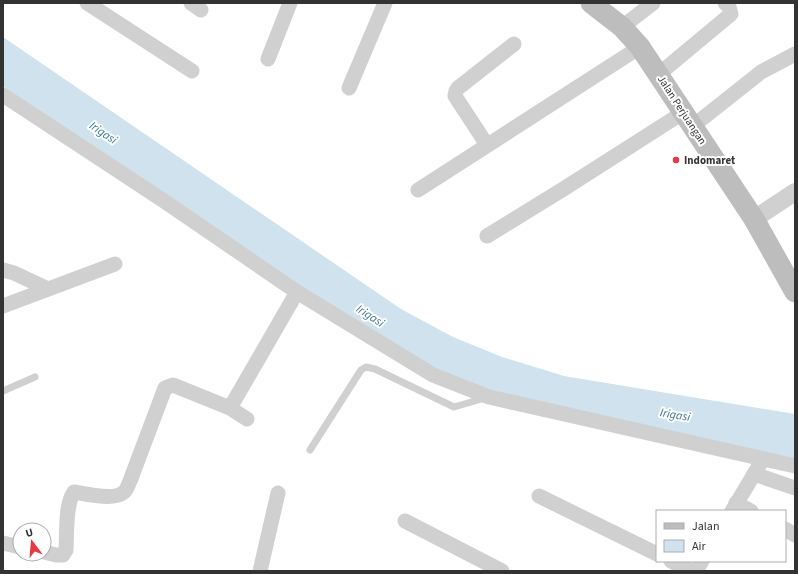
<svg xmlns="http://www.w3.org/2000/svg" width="798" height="574" viewBox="0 0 798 574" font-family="'Source Sans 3',sans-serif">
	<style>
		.water { fill: #cfe2ee }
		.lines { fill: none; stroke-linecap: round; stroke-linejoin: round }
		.service { stroke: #d0d0d0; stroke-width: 7 }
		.minor { stroke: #d0d0d0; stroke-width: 15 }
		.tertiary { stroke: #d0d0d0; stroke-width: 18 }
		.secondary { stroke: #bdbdbd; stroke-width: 21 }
		.poi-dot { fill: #e63946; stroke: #fff; stroke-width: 1.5 }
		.labels { text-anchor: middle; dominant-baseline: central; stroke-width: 4; stroke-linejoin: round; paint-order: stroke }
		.street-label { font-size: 11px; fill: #333; stroke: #fff }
		.poi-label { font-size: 11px; font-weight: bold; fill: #333; stroke: #fff; text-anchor: start }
		.water-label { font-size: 12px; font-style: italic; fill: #3f7597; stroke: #fff }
	</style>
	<rect width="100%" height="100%" fill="#fff"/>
	<!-- water -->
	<path class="water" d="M 3,37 L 401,309 L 453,337 L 502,357 L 564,376 L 795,414 L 795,459 L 490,396 L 390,350 L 3,86 Z"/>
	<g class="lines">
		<!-- service -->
		<g class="service">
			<path d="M 3,391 L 35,377"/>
			<path d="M 310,450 L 361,370 L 366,367 L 375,369 L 454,407 L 485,398"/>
		</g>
		<!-- minor -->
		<g class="minor">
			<path d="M 87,3 L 192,71"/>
			<path d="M 191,3 L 201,10"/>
			<path d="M 622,27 L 653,3"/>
			<path d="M 268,59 L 290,3"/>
			<path d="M 659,74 L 731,14 L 729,7 L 725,3"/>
			<path d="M 349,88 L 385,3"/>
			<path d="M 3,95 L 164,201 L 297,292 L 433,375 L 489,397 L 795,466"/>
			<path d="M 693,126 L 761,72 L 795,54"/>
			<path d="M 487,145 L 455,96 L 456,91 L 458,88 L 514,44"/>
			<path d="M 418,190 L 640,47"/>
			<path d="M 487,236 L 565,188 L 684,112"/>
			<path d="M 3,270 L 14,273 L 48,289"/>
			<path d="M 3,306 L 115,264"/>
			<path d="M 230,408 L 247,419"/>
			<path d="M 754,474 L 795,488"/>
			<path d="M 539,496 L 657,554"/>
			<path d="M 736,503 L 751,511"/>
			<path d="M 732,511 L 763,459"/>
			<path d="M 405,521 L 502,571"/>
			<path d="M 785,529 L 795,535"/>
			<path d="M 3,543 L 20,547"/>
			<path d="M 44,552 L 56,555 L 63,555 L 66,550 C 67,535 65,504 74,492 C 85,494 115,501 124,492 C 127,490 128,485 130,481 L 165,388 L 173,385 L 230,408 L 297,292"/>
			<path d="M 671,561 L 691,571"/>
			<path d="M 260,571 L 278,493"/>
			<path d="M 696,571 L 702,561"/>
		</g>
		<!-- tertiary -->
		<path class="tertiary" d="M 754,219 L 795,192"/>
		<!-- secondary -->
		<path class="secondary" d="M 591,3 L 622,27 L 640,47 L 754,219 L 795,292"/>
	</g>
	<!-- markers -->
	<circle class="poi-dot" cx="676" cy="160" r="4"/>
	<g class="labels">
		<!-- street labels -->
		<g class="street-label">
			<text transform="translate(682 110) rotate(57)">Jalan Perjuangan</text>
		</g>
		<!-- poi labels -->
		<g class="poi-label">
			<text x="684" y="160">Indomaret</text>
		</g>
		<!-- water labels -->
		<g class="water-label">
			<text transform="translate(103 133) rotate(34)">Irigasi</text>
			<text transform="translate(370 316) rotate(33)">Irigasi</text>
			<text transform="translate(675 415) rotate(9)">Irigasi</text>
		</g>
	</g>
	<!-- border -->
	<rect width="798" height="574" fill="none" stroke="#333333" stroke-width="8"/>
	<!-- legend -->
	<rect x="656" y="510" width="130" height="52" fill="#ffffff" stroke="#adadad"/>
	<rect x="664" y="523" width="20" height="6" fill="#bdbdbd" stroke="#adadad"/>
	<text x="692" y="530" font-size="12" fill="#333333">Jalan</text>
	<rect x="664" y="540" width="20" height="12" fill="#cfe2ee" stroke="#adadad"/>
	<text x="692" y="550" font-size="12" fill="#333333">Air</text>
	<!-- north arrow -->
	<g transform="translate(32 542) rotate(344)"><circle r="19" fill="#ffffff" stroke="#adadad"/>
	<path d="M0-3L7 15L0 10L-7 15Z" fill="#e63946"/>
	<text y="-6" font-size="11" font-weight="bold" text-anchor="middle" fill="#333333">U</text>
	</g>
</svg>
